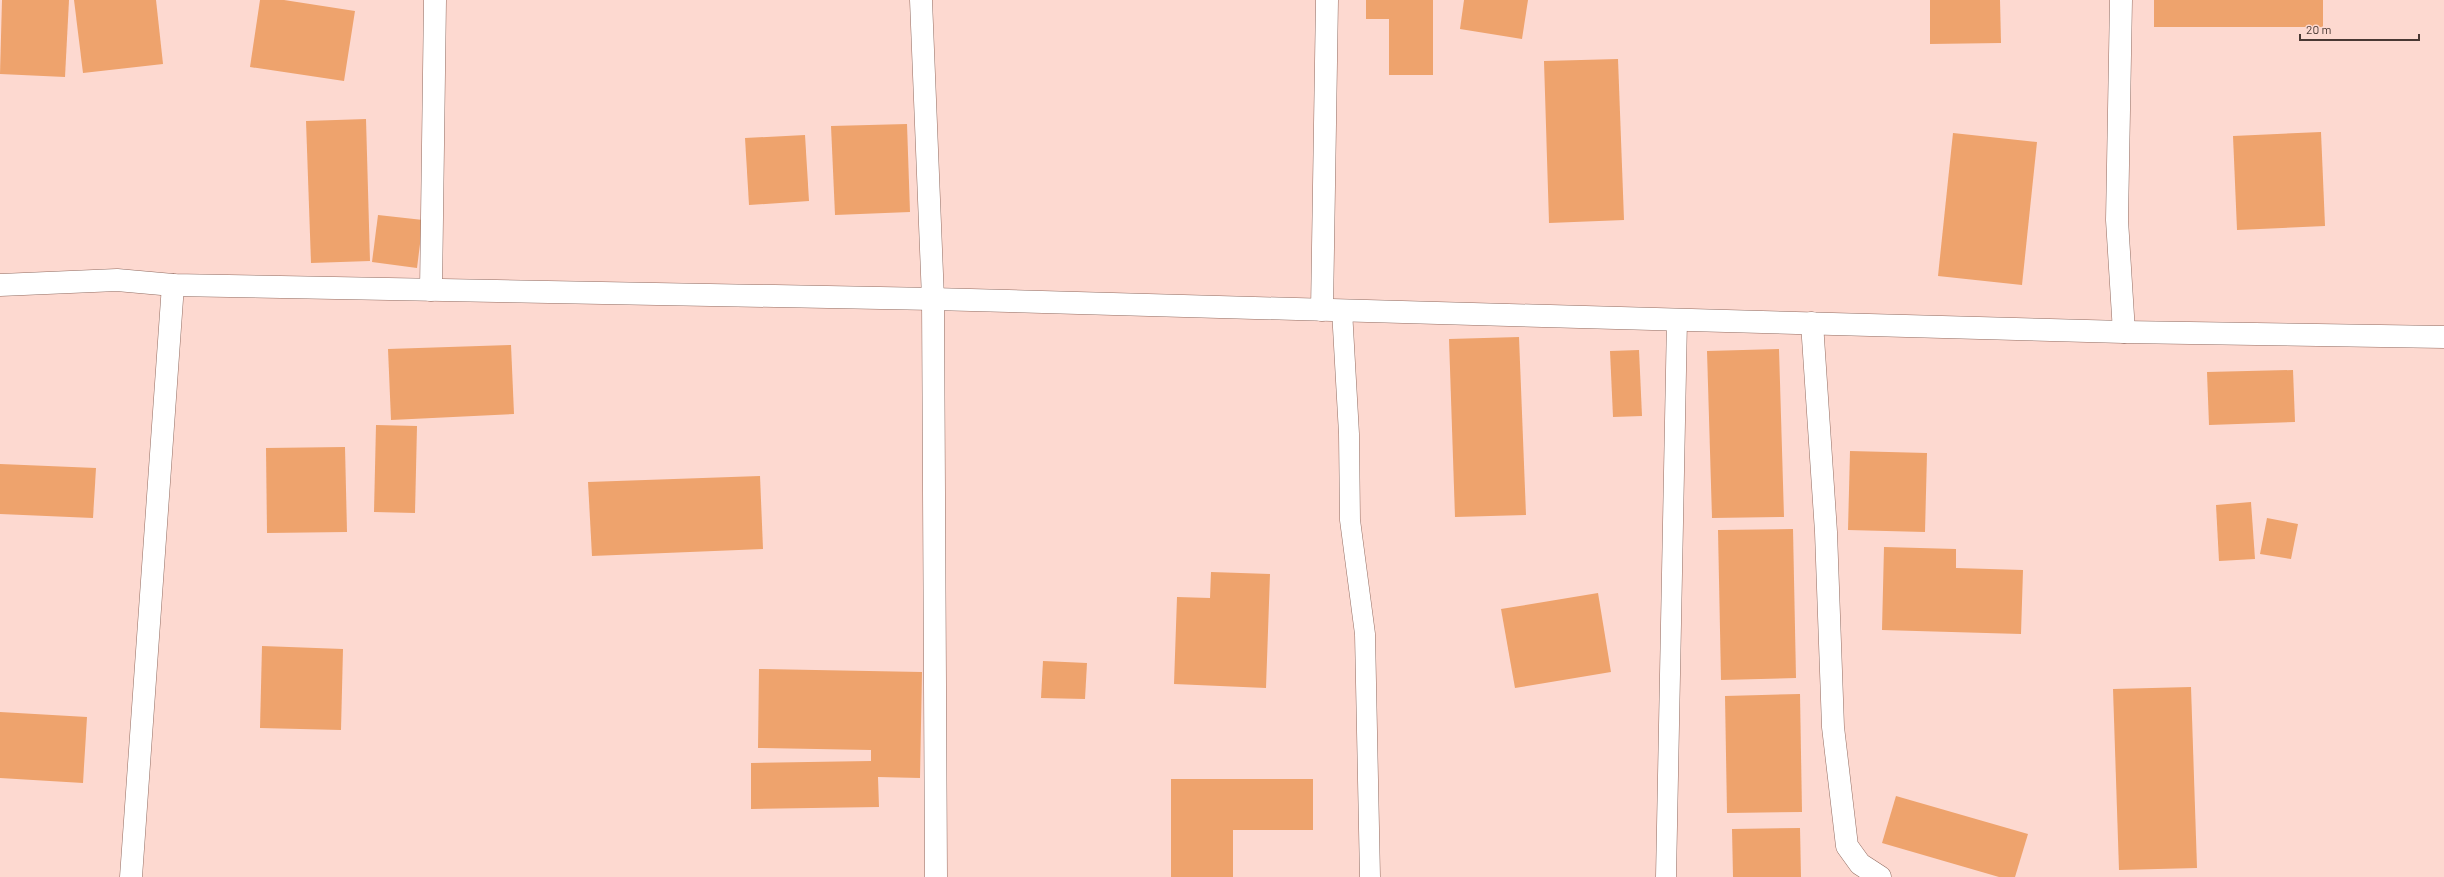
<svg xmlns="http://www.w3.org/2000/svg" width="2444" height="877" viewBox="0 0 2444 877" font-family="Barlow,sans-serif">
	<style>
		.building { fill: #eea36d }
		.lines { fill: none; stroke-linecap: round; stroke-linejoin: round }
		.service-casing { stroke: #926c61; stroke-width: 21 }
		.minor-casing { stroke: #926c61; stroke-width: 23 }
		.service { stroke: #fff; stroke-width: 20 }
		.minor { stroke: #fff; stroke-width: 22 }
	</style>
	<rect width="100%" height="100%" fill="#fdd9d0"/>
	<!-- building -->
	<g class="building">
		<path d="M 2,0 L 69,0 L 65,77 L 0,74 Z"/>
		<path d="M 74,0 L 156,0 L 163,64 L 83,73 Z"/>
		<path d="M 260,0 L 284,0 L 355,11 L 344,81 L 250,67 Z"/>
		<path d="M 1366,0 L 1433,0 L 1433,75 L 1389,75 L 1389,19 L 1366,19 Z"/>
		<path d="M 1464,0 L 1528,0 L 1522,39 L 1460,29 Z"/>
		<path d="M 1930,0 L 2000,0 L 2001,43 L 1930,44 Z"/>
		<rect x="2154" y="0" width="169" height="27"/>
		<path d="M 1618,59 L 1624,220 L 1549,223 L 1544,61 Z"/>
		<path d="M 366,119 L 370,261 L 311,263 L 306,121 Z"/>
		<path d="M 907,124 L 910,212 L 835,215 L 831,126 Z"/>
		<path d="M 2321,132 L 2325,226 L 2237,230 L 2233,136 Z"/>
		<path d="M 1953,133 L 2037,142 L 2022,285 L 1938,276 Z"/>
		<path d="M 805,135 L 809,201 L 749,205 L 745,138 Z"/>
		<path d="M 378,215 L 423,220 L 417,268 L 372,262 Z"/>
		<path d="M 1519,337 L 1526,515 L 1455,517 L 1449,339 Z"/>
		<path d="M 511,345 L 514,414 L 391,420 L 388,349 Z"/>
		<path d="M 1779,349 L 1784,517 L 1712,518 L 1707,351 Z"/>
		<path d="M 1639,350 L 1642,416 L 1613,417 L 1610,351 Z"/>
		<path d="M 2293,370 L 2295,422 L 2209,425 L 2207,372 Z"/>
		<path d="M 376,425 L 417,426 L 415,513 L 374,512 Z"/>
		<path d="M 345,447 L 347,532 L 267,533 L 266,448 Z"/>
		<path d="M 1850,451 L 1927,453 L 1925,532 L 1848,530 Z"/>
		<path d="M 0,464 L 96,468 L 93,518 L 0,514 Z"/>
		<path d="M 760,476 L 763,549 L 592,556 L 588,482 Z"/>
		<path d="M 2251,502 L 2255,559 L 2219,561 L 2216,505 Z"/>
		<path d="M 2267,518 L 2298,524 L 2291,559 L 2260,554 Z"/>
		<path d="M 1793,529 L 1796,678 L 1721,680 L 1718,530 Z"/>
		<path d="M 1884,547 L 1956,549 L 1956,568 L 2023,570 L 2021,634 L 1882,630 Z"/>
		<path d="M 1211,572 L 1270,574 L 1266,688 L 1174,684 L 1177,597 L 1210,598 Z"/>
		<path d="M 1598,593 L 1611,672 L 1515,688 L 1501,609 Z"/>
		<path d="M 262,646 L 343,649 L 341,730 L 260,728 Z"/>
		<path d="M 1043,661 L 1087,663 L 1085,699 L 1041,698 Z"/>
		<path d="M 759,669 L 922,672 L 920,778 L 878,777 L 879,807 L 751,809 L 751,763 L 871,761 L 871,750 L 758,748 Z"/>
		<path d="M 2191,687 L 2197,868 L 2119,870 L 2113,689 Z"/>
		<path d="M 1800,694 L 1802,812 L 1727,813 L 1725,696 Z"/>
		<path d="M 0,712 L 87,717 L 83,783 L 0,778 Z"/>
		<path d="M 1171,779 L 1313,779 L 1313,830 L 1233,830 L 1233,877 L 1171,877 Z"/>
		<path d="M 1896,796 L 2028,834 L 2015,877 L 1999,877 L 1882,843 Z"/>
		<path d="M 1800,828 L 1801,877 L 1733,877 L 1732,829 Z"/>
	</g>
	<g class="lines">
		<defs>
			<g id="service">
				<path d="M 1342,310 L 1349,434 L 1350,520 L 1365,634 L 1370,877"/>
				<path d="M 1666,877 L 1677,320"/>
			</g>
			<g id="minor">
				<path d="M 921,0 L 933,299 L 936,877"/>
				<path d="M 2121,0 L 2117,220 L 2124,332"/>
				<path d="M 0,285 L 117,280 L 173,285 L 933,299 L 2124,332 L 2444,337"/>
				<path d="M 431,290 L 435,0"/>
				<path d="M 1322,310 L 1327,0"/>
				<path d="M 1812,323 L 1826,532 L 1833,727 L 1847,846 L 1860,864 L 1880,877"/>
				<path d="M 131,877 L 173,285"/>
			</g>
		</defs>
		<!-- service casing -->
		<use href="#service" class="service-casing"/>
		<!-- minor casing -->
		<use href="#minor" class="minor-casing"/>
		<!-- service -->
		<use href="#service" class="service"/>
		<!-- minor -->
		<use href="#minor" class="minor"/>
	</g>
	<!-- scale -->
	<path d="M2300 34v6h119v-6" fill="none" stroke="#493833" stroke-width="2"/>
	<text x="2306" y="34" font-size="12" fill="#493833" stroke="#fdd9d0" stroke-width="3" paint-order="stroke">20 m</text>
</svg>
